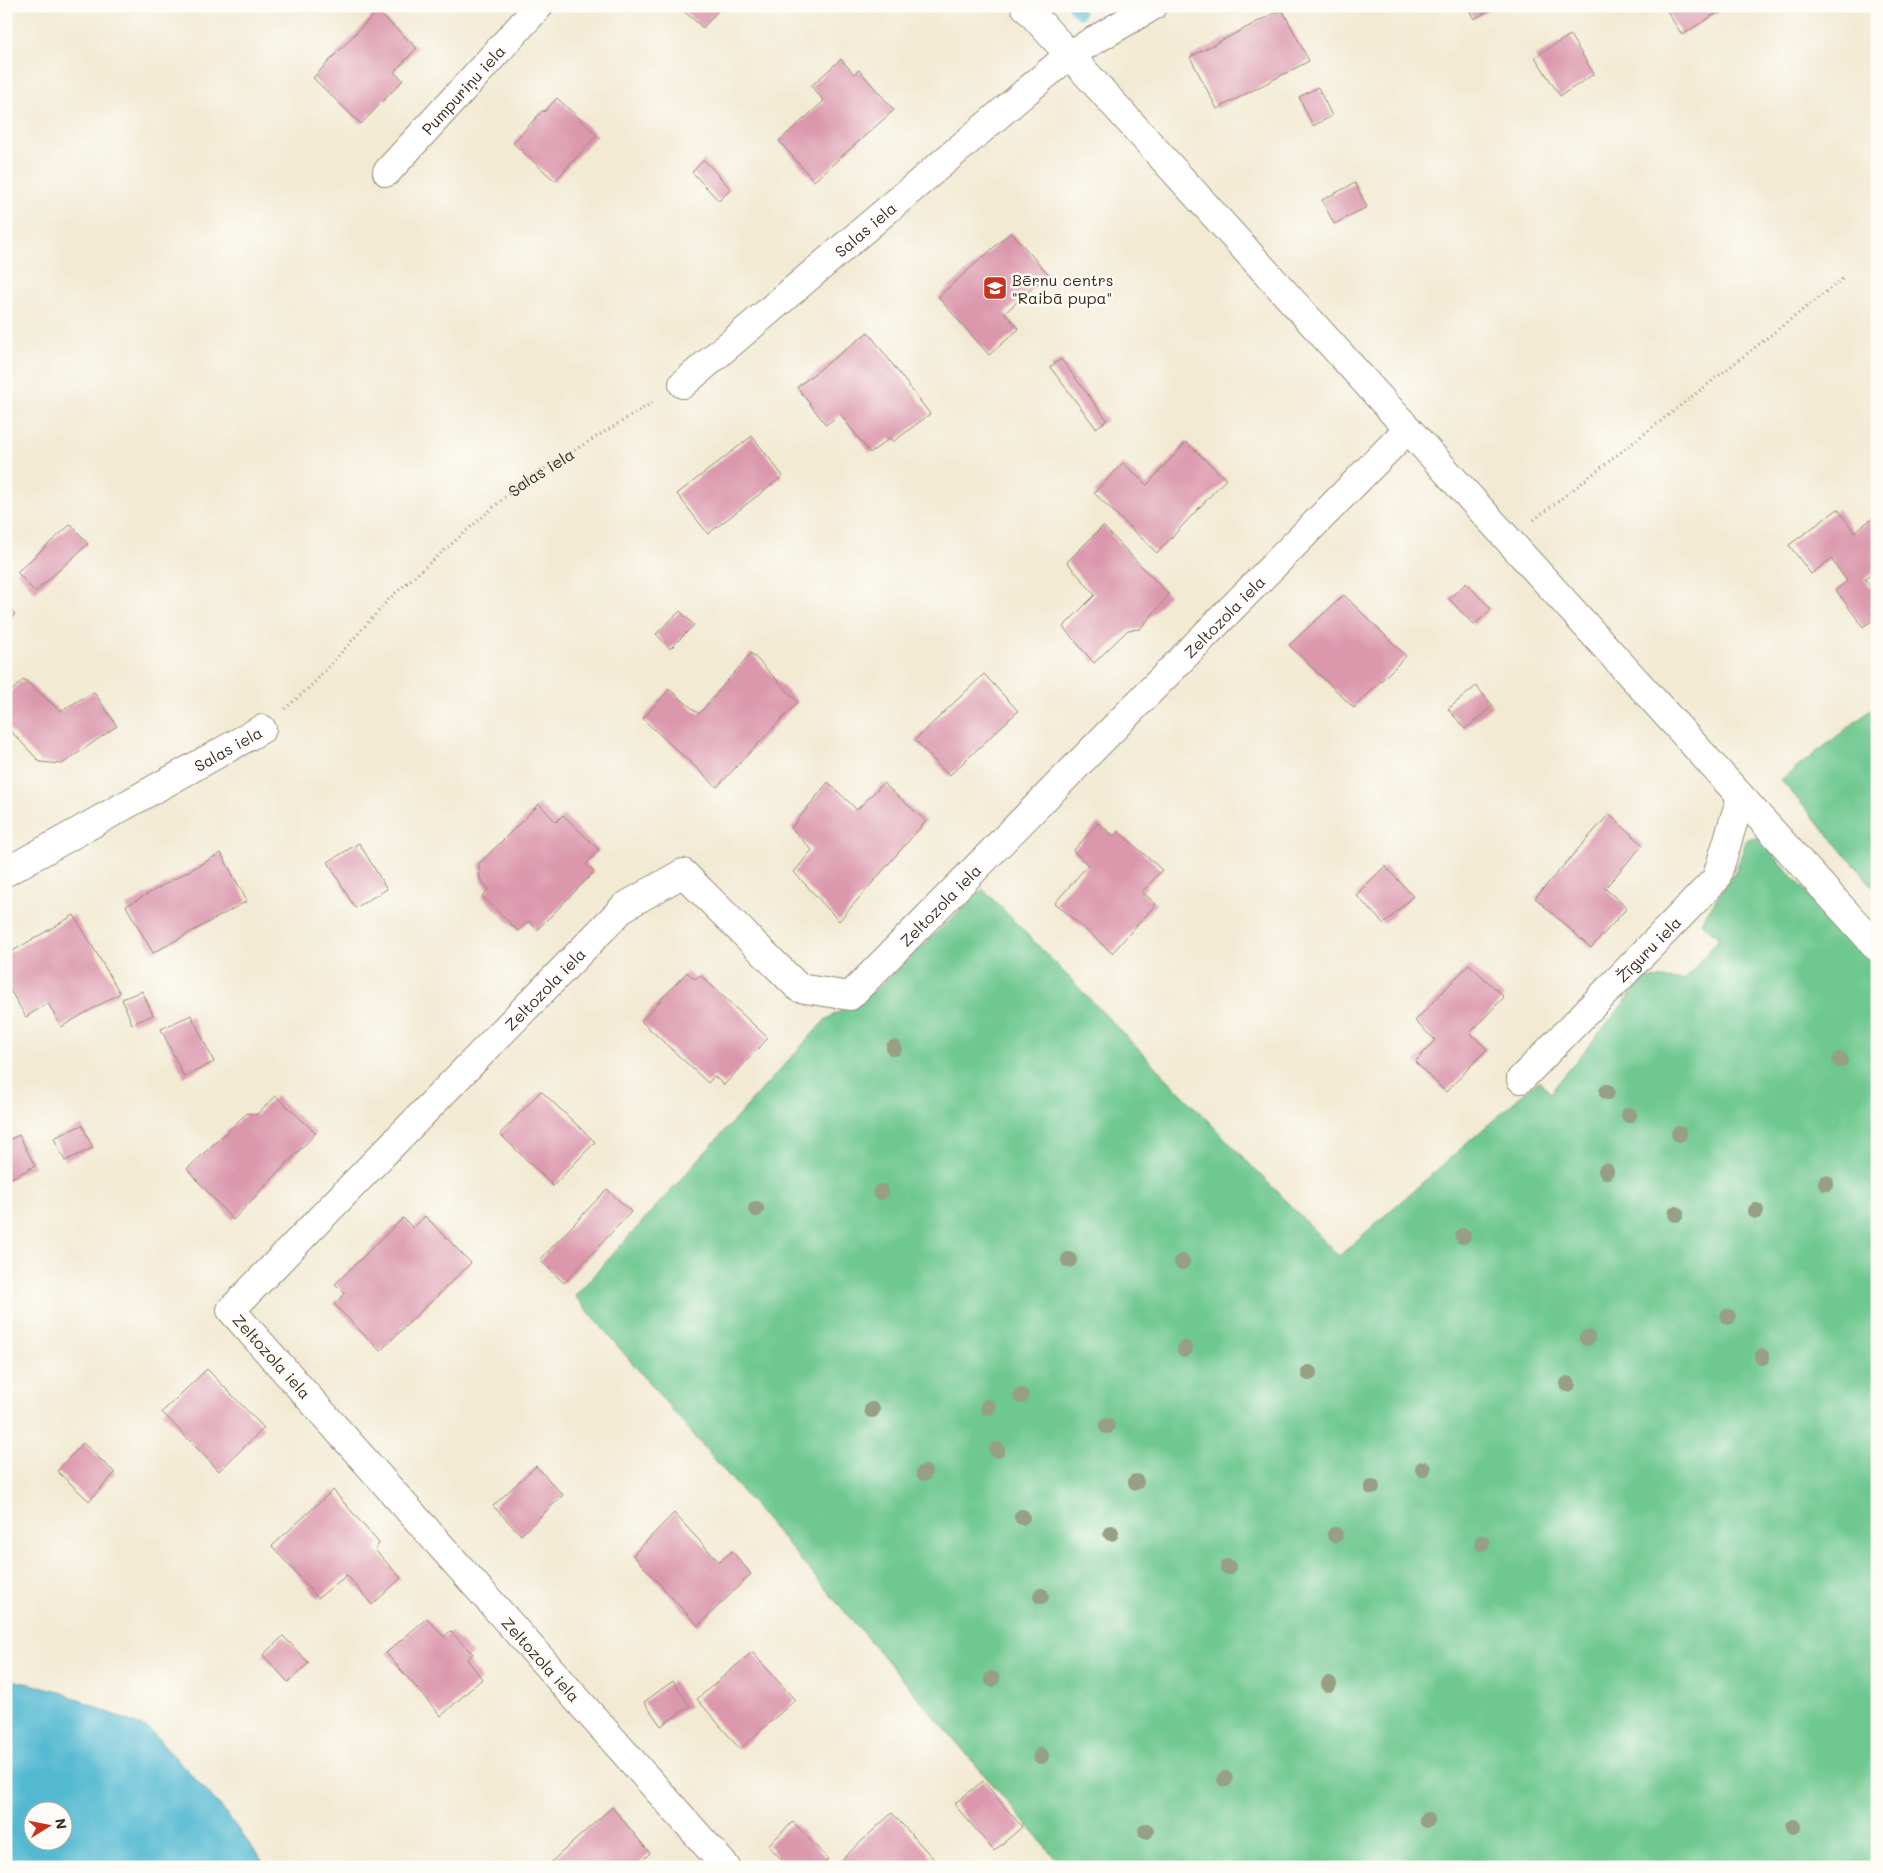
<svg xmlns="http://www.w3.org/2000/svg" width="1883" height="1873" viewBox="0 0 1883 1873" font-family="Mali,sans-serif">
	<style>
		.green { fill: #6ec88f; stroke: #547956 }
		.water { fill: #53b9d1; stroke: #477278; fill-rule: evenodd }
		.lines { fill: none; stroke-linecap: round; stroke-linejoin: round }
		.stream { stroke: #53b9d1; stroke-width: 11 }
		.building { fill: #db98ad }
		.minor-casing { stroke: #968a78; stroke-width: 30 }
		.path { stroke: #968a78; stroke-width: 3; stroke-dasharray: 1 4; stroke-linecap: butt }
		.minor { stroke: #fff; stroke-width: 28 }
		.tree { fill: #979f85 }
		.labels { text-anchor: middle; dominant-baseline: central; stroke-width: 5; stroke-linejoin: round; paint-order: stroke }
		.street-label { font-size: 16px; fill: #3b2a1e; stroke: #fdfcf7 }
		.poi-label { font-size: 16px; fill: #3b2a1e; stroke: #fdfcf7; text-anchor: start }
	</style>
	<rect width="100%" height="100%" fill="#fdfcf7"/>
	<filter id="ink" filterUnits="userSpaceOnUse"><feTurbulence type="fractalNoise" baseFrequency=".02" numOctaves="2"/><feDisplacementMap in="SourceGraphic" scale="10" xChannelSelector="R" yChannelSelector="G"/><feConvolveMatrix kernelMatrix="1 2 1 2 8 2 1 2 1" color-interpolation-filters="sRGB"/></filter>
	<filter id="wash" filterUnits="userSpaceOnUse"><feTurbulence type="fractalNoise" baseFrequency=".0096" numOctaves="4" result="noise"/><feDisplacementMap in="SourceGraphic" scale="20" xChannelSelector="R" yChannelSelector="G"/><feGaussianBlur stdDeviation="1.12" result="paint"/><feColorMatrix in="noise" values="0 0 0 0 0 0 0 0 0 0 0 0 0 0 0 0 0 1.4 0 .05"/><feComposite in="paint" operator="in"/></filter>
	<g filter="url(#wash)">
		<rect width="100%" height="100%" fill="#f2ead3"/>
		<!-- green -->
		<g class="green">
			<path d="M 1877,705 L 1877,891 L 1781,780 Z"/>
			<path d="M 1758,838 L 1877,970 L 1877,1867 L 1063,1867 L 575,1296 L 825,1020 L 874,991 L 983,889 L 1339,1256 L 1539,1080 L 1550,1093 L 1644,978 L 1685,980 L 1719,938 L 1701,922 L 1736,870 L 1747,839 Z"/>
		</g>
		<!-- water -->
		<path class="water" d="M 12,1680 L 56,1690 L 150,1730 L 221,1807 L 267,1867 L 6,1867 L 6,1681 ZM 32,1810 L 62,1810 L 62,1840 L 32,1840 Z"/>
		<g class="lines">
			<!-- stream -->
			<path class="stream" d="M 1073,6 L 1079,13"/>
		</g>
		<g id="blocks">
			<!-- building -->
			<g class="building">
				<path d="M 678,6 L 722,6 L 703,28 Z"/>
				<path d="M 1467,6 L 1497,6 L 1474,19 Z"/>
				<path d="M 1664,6 L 1717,6 L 1720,11 L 1682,35 Z"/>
				<path d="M 1282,9 L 1309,61 L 1217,109 L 1190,57 Z"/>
				<path d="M 377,11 L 417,48 L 394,72 L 403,80 L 361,124 L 313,78 Z"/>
				<path d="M 1570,35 L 1594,74 L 1560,96 L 1535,57 Z"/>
				<path d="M 841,59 L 854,74 L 859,70 L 894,110 L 814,181 L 779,141 L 824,101 L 811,86 Z"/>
				<path d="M 1318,87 L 1332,116 L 1313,126 L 1299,97 Z"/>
				<path d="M 557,98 L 597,135 L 555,181 L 513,143 L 543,110 L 544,112 Z"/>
				<path d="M 704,160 L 731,189 L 719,201 L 692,172 Z"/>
				<path d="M 1355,183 L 1367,207 L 1334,224 L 1322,200 Z"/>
				<path d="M 1011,232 L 1048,274 L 1005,313 L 1019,329 L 989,355 L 938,297 Z"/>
				<path d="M 868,332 L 930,414 L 893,442 L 890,438 L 870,453 L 840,414 L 826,425 L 797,387 Z"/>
				<path d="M 1061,359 L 1107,420 L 1096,428 L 1050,367 Z"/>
				<path d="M 752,436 L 783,476 L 708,534 L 677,494 Z"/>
				<path d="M 1186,442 L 1226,479 L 1157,553 L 1094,493 L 1123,463 L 1147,485 Z"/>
				<path d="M 1838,509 L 1854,532 L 1877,515 L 1877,570 L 1865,579 L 1877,596 L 1877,617 L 1863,627 L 1836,590 L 1847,581 L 1831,559 L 1811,574 L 1789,545 Z"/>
				<path d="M 71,524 L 88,544 L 35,592 L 17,572 Z"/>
				<path d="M 1103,526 L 1169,595 L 1140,629 L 1128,630 L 1094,663 L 1063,627 L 1095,595 L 1067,562 Z"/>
				<path d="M 1466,583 L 1491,609 L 1474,625 L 1449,599 Z"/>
				<path d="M 1344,595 L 1406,656 L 1354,708 L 1289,645 Z"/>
				<path d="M 6,604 L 15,614 L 6,622 Z"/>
				<path d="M 680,611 L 694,625 L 670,649 L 656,634 Z"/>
				<path d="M 751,653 L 798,702 L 717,787 L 643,719 L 669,689 L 699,714 Z"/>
				<path d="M 984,674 L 1018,711 L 949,776 L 915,740 Z"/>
				<path d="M 24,679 L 60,711 L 94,692 L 117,726 L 62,764 L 40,762 L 6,726 L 6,696 Z"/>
				<path d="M 1476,686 L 1493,706 L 1465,729 L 1448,709 Z"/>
				<path d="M 828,782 L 857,810 L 883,783 L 926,821 L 839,921 L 794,872 L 812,850 L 791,828 Z"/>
				<path d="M 539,804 L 556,822 L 563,815 L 599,850 L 586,864 L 594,872 L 537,930 L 529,921 L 518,931 L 482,896 L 489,889 L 480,879 L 479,864 Z"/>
				<path d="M 1609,814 L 1643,845 L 1605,888 L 1627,908 L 1591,948 L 1535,898 Z"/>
				<path d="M 1098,823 L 1114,836 L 1118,831 L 1162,870 L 1142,892 L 1156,904 L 1112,953 L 1055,903 L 1088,865 L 1073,851 Z"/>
				<path d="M 359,843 L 387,889 L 355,908 L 328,862 Z"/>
				<path d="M 221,853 L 247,901 L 153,953 L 126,906 Z"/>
				<path d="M 1385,866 L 1413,896 L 1384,924 L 1356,895 Z"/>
				<path d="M 74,915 L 120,993 L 61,1027 L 48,1003 L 26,1017 L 6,983 L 6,955 Z"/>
				<path d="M 1469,964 L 1504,997 L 1470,1033 L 1487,1049 L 1446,1092 L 1415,1062 L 1435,1040 L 1415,1021 Z"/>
				<path d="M 687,972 L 695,979 L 700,975 L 768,1038 L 724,1085 L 714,1076 L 708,1083 L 641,1021 Z"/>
				<path d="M 142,991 L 153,1015 L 132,1024 L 122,999 Z"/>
				<path d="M 191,1015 L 214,1062 L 184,1077 L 161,1029 Z"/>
				<path d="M 541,1091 L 595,1142 L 553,1186 L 500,1134 Z"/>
				<path d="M 276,1096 L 316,1133 L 233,1220 L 187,1169 L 247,1113 L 256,1115 Z"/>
				<path d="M 82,1125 L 93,1148 L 65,1161 L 54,1138 Z"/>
				<path d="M 19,1135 L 35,1166 L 6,1181 L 6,1141 Z"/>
				<path d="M 607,1189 L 631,1212 L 564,1283 L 540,1260 Z"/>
				<path d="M 425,1216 L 471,1263 L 380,1351 L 334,1304 L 345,1294 L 335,1284 L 403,1218 L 413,1228 Z"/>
				<path d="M 207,1369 L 264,1428 L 219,1471 L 162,1412 Z"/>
				<path d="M 83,1443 L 115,1473 L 89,1501 L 57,1471 Z"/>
				<path d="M 536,1466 L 563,1495 L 521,1535 L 493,1506 Z"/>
				<path d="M 333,1490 L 379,1543 L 375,1550 L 401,1578 L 372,1605 L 347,1575 L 318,1598 L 272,1546 Z"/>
				<path d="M 674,1513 L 719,1562 L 732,1551 L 751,1574 L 698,1626 L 633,1555 Z"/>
				<path d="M 427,1618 L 444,1637 L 450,1631 L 473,1654 L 467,1659 L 482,1679 L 441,1716 L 386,1653 Z"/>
				<path d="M 283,1636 L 309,1663 L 288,1682 L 263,1655 Z"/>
				<path d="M 752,1652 L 795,1700 L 740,1749 L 697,1699 Z"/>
				<path d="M 673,1681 L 690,1706 L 661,1726 L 644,1702 Z"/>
				<path d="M 983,1781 L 1022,1827 L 994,1851 L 954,1804 Z"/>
				<path d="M 612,1807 L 650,1853 L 636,1867 L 557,1867 L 552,1861 Z"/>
				<path d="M 892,1813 L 939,1865 L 937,1867 L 842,1867 L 838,1863 Z"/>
				<path d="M 793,1822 L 828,1859 L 821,1867 L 788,1867 L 768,1845 Z"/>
			</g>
		</g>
	</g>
	<g filter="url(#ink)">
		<use href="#blocks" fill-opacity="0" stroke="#968a78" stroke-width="1"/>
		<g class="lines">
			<defs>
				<g id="minor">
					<path d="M 1025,6 L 1877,947"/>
					<path id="s2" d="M 387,172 L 539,6"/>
					<path id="s3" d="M 683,384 L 1069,55 L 1153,6"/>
					<path id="s4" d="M 6,872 L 262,729"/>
					<path id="s5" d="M 1521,1079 L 1716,879 L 1741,797"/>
					<path id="s6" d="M 726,1867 L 231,1310 L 624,907 L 683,873 L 799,988 L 850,996 L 1408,429"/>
				</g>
			</defs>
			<!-- minor casing -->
			<use href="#minor" class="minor-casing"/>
			<!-- path -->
			<g class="path">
				<path d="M 1534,520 L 1845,277"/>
				<path id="s1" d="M 285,709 L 313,684 L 391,597 L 521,483 L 655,401"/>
			</g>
			<!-- minor -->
			<use href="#minor" class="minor"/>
		</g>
		<!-- trees -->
		<g class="tree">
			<circle cx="894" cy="1048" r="8"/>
			<circle cx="1840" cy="1060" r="8"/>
			<circle cx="1607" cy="1092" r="8"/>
			<circle cx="1629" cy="1115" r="8"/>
			<circle cx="1679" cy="1134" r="8"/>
			<circle cx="1606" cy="1171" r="8"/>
			<circle cx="1826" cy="1183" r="8"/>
			<circle cx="881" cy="1192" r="8"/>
			<circle cx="756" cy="1209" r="8"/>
			<circle cx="1756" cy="1211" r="8"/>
			<circle cx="1676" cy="1214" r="8"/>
			<circle cx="1463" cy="1236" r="8"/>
			<circle cx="1069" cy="1260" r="8"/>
			<circle cx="1182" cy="1262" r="8"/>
			<circle cx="1728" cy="1317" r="8"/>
			<circle cx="1587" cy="1338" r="8"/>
			<circle cx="1185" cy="1349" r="8"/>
			<circle cx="1762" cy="1357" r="8"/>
			<circle cx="1309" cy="1373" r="8"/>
			<circle cx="1568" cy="1384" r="8"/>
			<circle cx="1021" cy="1396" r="8"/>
			<circle cx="988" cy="1407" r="8"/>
			<circle cx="872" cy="1410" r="8"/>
			<circle cx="1107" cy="1426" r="8"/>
			<circle cx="997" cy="1450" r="8"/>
			<circle cx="1423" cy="1469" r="8"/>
			<circle cx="924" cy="1473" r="8"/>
			<circle cx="1136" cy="1482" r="8"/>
			<circle cx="1372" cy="1487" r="8"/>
			<circle cx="1022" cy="1517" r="8"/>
			<circle cx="1111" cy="1533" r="8"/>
			<circle cx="1335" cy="1535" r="8"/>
			<circle cx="1482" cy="1543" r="8"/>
			<circle cx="1228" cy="1567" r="8"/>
			<circle cx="1041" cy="1596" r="8"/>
			<circle cx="992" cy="1679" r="8"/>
			<circle cx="1329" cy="1684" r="8"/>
			<circle cx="1041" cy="1756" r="8"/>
			<circle cx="1225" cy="1779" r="8"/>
			<circle cx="1427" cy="1820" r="8"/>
			<circle cx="1793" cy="1827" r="8"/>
			<circle cx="1146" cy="1831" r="8"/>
		</g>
	</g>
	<!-- icons -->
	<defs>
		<symbol id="school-square" viewBox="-11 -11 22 22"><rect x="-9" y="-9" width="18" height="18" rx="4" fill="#c8321e" stroke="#fdfcf7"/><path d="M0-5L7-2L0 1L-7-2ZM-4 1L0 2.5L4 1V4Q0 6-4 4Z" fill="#fff"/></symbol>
	</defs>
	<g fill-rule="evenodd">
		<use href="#school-square" x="981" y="274" width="28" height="28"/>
	</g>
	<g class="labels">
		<!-- street labels -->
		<g class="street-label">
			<text stroke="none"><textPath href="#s2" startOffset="112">Pumpuriņu iela</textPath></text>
			<text stroke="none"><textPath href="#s3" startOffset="239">Salas iela</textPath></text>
			<text stroke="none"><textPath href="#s1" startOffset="350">Salas iela</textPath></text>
			<text stroke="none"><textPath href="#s6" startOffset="2124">Zeltozola iela</textPath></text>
			<text stroke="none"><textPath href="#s4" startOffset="254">Salas iela</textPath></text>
			<text stroke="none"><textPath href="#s6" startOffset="1719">Zeltozola iela</textPath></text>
			<text stroke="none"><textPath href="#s5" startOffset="182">Žīguru iela</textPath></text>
			<text stroke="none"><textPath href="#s6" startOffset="1194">Zeltozola iela</textPath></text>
			<text transform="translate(272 1356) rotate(48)">Zeltozola iela</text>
			<text transform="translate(541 1659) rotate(48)">Zeltozola iela</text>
		</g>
		<!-- poi labels -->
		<g class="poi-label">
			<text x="1012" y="279">Bērnu centrs<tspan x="1012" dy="18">"Raibā pupa"</tspan></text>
		</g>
	</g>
	<!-- margin -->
	<rect width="1883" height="1873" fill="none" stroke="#fdfcf7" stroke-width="25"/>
	<!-- north arrow -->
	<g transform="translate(48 1826) rotate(80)"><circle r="24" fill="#fdfcf7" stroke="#afa8a0"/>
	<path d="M0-4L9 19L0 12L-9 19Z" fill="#c8321e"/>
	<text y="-8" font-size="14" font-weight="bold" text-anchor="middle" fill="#3b2a1e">N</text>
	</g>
</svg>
